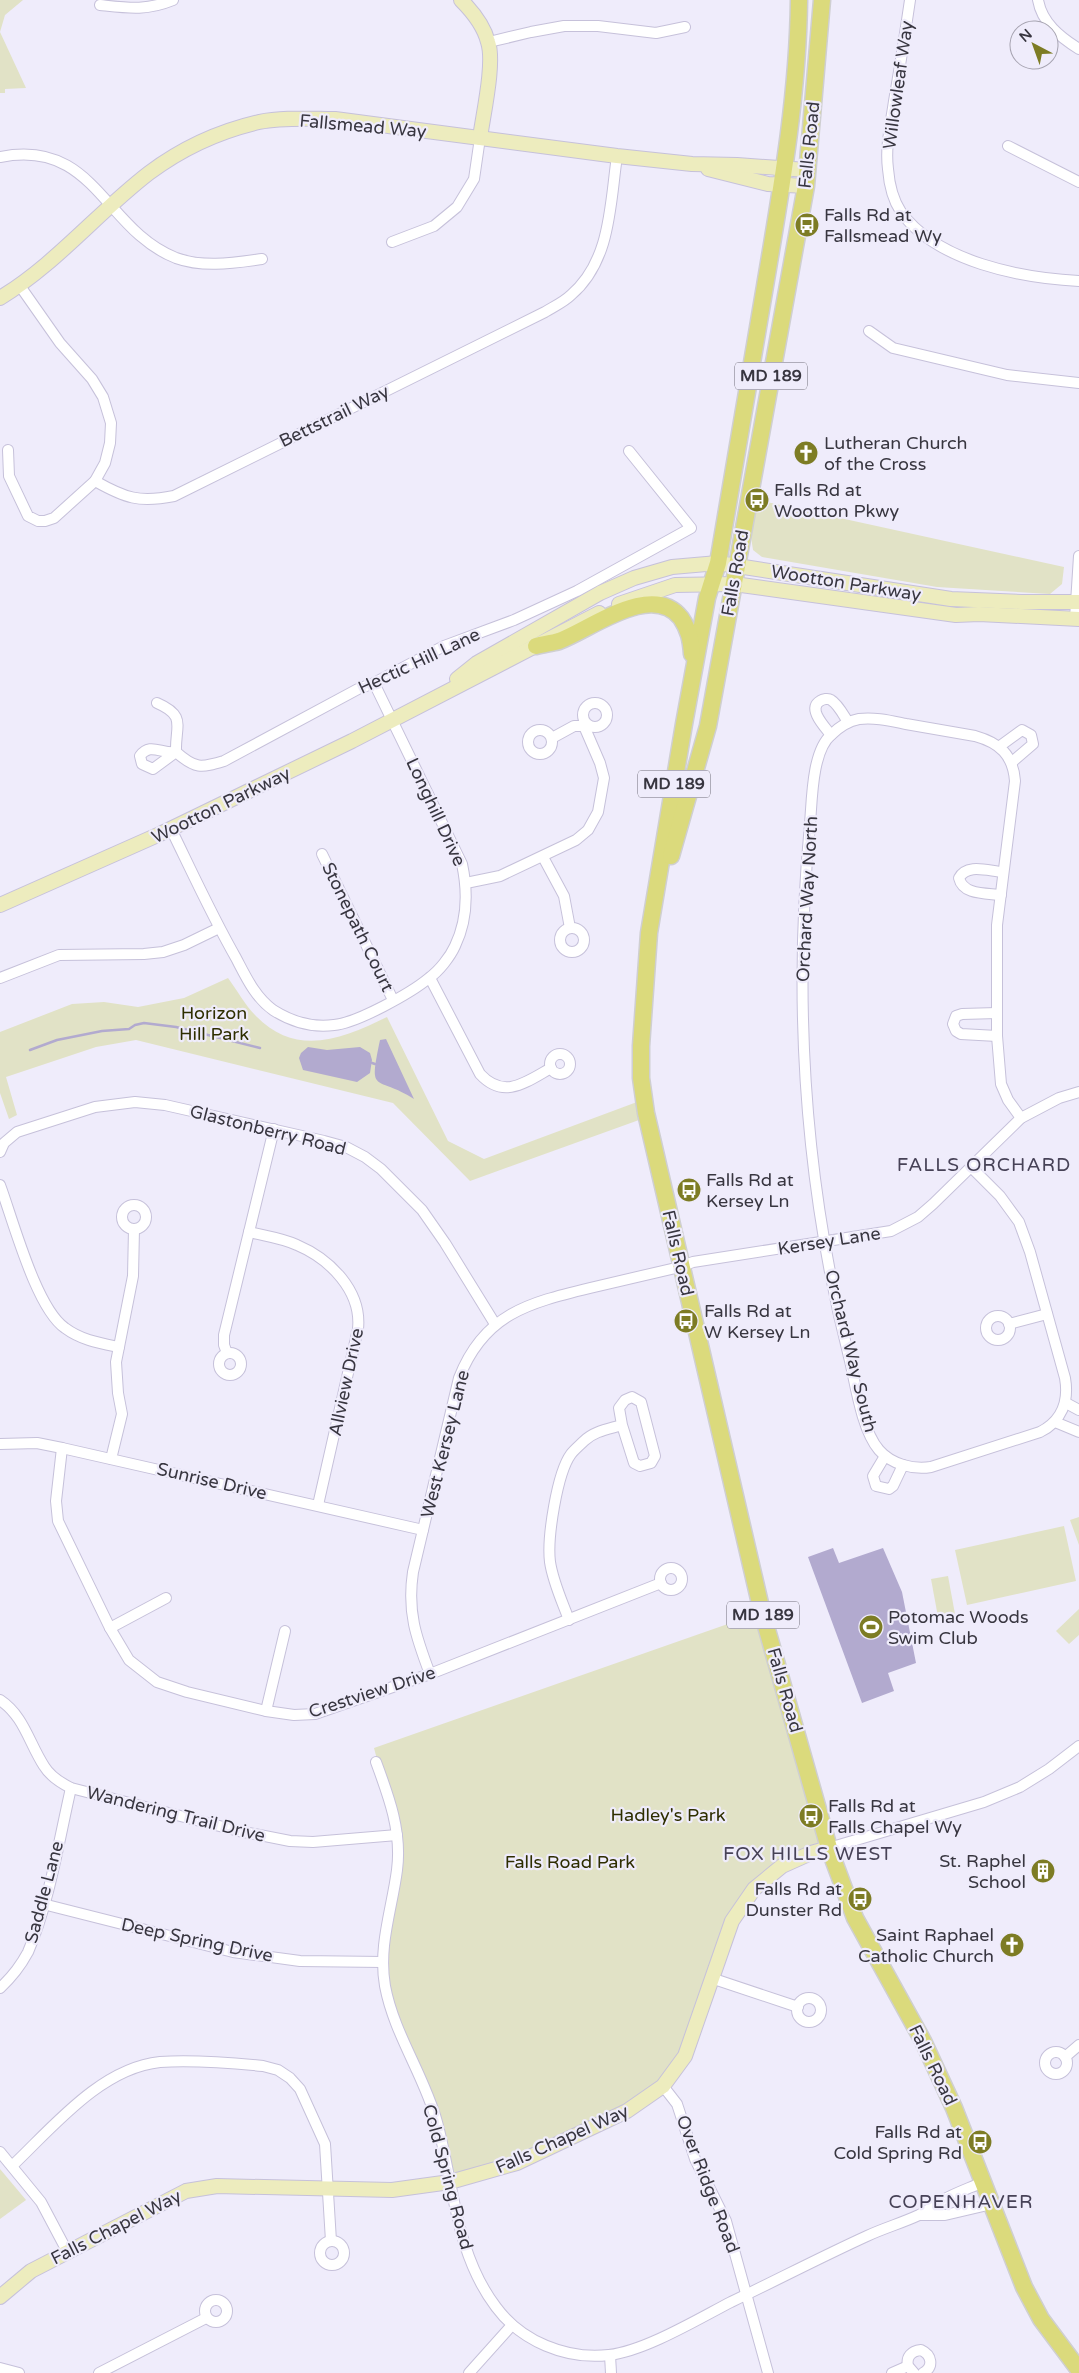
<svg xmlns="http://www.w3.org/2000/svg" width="1079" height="2373" viewBox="0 0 1079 2373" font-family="'Varela Round',sans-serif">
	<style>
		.green { fill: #e1e2c6 }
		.water { fill: #b2aacf }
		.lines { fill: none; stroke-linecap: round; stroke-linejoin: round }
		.stream { stroke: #b2aacf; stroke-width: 2.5 }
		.street-casing { stroke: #c6c1da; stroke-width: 12 }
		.secondary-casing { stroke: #c6c1da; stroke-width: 16 }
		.primary-casing { stroke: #cfcfd1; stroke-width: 19 }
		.street { stroke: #fff; stroke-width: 10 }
		.secondary { stroke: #edecbe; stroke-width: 14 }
		.primary { stroke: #dbda7c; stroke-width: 16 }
		.labels { text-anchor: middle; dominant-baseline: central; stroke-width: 4.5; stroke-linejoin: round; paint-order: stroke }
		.shield { fill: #efecfb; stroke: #6f6d78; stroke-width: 1 }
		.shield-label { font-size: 16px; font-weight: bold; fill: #383640 }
		.street-label { font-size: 18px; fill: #383640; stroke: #efecfb }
		.poi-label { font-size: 18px; fill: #383640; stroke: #efecfb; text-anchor: start }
		.park-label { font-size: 18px; fill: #2e2e00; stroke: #efecfb }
		.neighbourhood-label { font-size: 19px; letter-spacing: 1px; fill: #474257; stroke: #efecfb }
	</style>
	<rect width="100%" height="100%" fill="#efecfb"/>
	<!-- green -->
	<g class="green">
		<path d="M 0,0 L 23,0 L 5,15 L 0,32 L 26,88 L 5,89 L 5,93 L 0,93 Z"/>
		<path d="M 758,500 L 1064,567 L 1062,584 L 1050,594 L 937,587 L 762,557 L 753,550 L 751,537 Z"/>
		<path d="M 228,978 C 237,990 245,1005 255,1015 C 296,1058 342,1039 387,1017 L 448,1141 L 484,1159 L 637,1102 L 639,1120 L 470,1181 L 393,1103 L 136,1040 L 96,1047 L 6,1077 L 17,1115 L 9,1119 L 0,1093 L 0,1032 L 72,1004 L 104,1002 L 138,1007 L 184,998 Z"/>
		<path d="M 1079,1517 L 1079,1545 L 1070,1520 Z"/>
		<path d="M 1064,1526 L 1076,1581 L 967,1605 L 955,1550 Z"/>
		<path d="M 948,1576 L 955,1614 L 938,1617 L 931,1579 Z"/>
		<path d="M 1079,1609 L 1079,1635 L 1069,1644 L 1056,1631 Z"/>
		<path d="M 762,1612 L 829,1848 L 791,1861 L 736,1913 L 691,2040 L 663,2086 L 568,2140 L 450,2182 L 436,2119 L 385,1984 L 397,1835 L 374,1748 Z"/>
		<path d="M 0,2169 L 26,2200 L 0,2219 Z"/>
	</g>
	<!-- water -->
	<g class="water">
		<path d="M 386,1039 L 414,1099 C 376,1074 368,1097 380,1040 Z"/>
		<path d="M 308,1047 L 327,1050 L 360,1047 L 370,1053 L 372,1060 L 370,1073 L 357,1082 L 303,1070 L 299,1058 L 301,1053 Z"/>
		<path d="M 833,1548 L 839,1563 L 883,1548 L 902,1592 L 916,1663 L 888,1673 L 894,1691 L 862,1703 L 808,1557 Z"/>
	</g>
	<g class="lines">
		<!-- stream -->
		<g class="stream">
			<path d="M 30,1050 L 57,1040 L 102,1031 L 129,1029 L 135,1025 L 144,1023 L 176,1027 L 260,1048"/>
			<path d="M 372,1063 L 375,1064"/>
		</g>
		<defs>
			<g id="street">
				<path d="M 910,0 C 905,34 900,67 894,101 C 891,123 885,146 888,169 C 889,182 893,200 901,212 C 937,262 1021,278 1079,281"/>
				<path d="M 1038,0 C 1042,23 1060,37 1079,49"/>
				<path d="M 100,5 C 128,8 146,11 173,0"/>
				<path d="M 489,42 L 531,32 L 564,26 L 598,26 L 656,33 L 685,27"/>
				<path d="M 1008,146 L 1079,182"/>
				<path d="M 0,157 C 95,138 104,230 176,258 C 204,268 233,263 262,259"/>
				<path d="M 392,242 L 434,226 L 457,207 L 474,179 L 480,138"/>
				<path d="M 869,331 L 893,348 L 1007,375 L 1079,383"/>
				<path d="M 8,450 L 9,476 L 28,516 L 38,521 L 45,521 L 54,518 L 95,481 L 105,463 L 110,443 L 111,423 L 103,397 L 92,379 L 60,343 L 20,286"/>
				<path d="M 95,481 C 125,498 139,503 174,496 L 545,312 C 553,307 564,302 571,295 C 611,261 610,204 617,156"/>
				<path d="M 1075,619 L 1079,556"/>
				<path d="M 157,703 C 187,716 175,726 176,752 C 161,754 150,742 140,756 L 142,764 L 153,769 L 176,752 C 195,769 201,768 224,761 L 358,689 L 374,683 L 444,646 L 514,620 L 577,591 L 691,528 L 629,451"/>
				<circle cx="595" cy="715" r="12"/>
				<circle cx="540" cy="742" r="12"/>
				<path d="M 831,735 C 825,727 807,709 820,701 C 823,699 828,698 831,700 C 838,704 844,716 848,722"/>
				<path d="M 1000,746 L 1022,730 L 1031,735 L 1033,744 L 1012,762"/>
				<path d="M 171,829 C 192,872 212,916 236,958 C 246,977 255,997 273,1010 C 292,1022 312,1028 334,1025 C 357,1023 411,993 429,978 C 439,971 450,957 455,946 C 468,919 468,892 462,864 L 374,683"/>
				<path d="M 322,854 L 393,1000"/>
				<path d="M 543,857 L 564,896 L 570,928"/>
				<path d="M 466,883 L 500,876 L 576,840 L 588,830 L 598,812 L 604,778 L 600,763 L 584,726 L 574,726 L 552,738"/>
				<path d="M 1001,895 C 985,893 963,895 959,878 C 967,863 988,871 1003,872"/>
				<circle cx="572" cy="940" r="12"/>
				<path d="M 0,978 L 59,955 L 144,954 L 163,952 L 184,945 L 219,928"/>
				<path d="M 430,978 L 480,1074 C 504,1100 526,1082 551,1068"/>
				<path d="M 997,1013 L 962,1014 L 956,1016 L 953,1024 L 956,1031 L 961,1034 L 997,1036"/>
				<circle cx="560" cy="1064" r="10"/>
				<path d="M 0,1152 L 4,1143 L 17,1132 L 95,1107 L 135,1102 L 165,1105 L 324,1141 L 346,1147 L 365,1157 L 381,1169 L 422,1210 L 445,1243 L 495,1324"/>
				<path d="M 971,1167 L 1000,1196 L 1019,1222 L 1030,1252 L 1065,1378 C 1069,1401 1062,1421 1040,1432 L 931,1467 C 913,1470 891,1464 879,1450 C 862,1430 856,1387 850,1361 C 805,1186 793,1004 810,824 C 812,800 812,751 831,735 C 839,727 848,721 859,719 C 875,717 891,721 906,724 C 929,728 952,732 975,736 C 1000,743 1013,755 1015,781 L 997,925 L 997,1036 L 1001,1084 L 1008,1100 L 1021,1118"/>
				<path d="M 0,1185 C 13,1220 36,1308 65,1328 C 81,1340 99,1343 119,1347"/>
				<circle cx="134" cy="1217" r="12"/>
				<path d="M 249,1232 C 265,1236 282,1238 297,1245 C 330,1259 362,1291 358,1329 L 318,1505"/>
				<circle cx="998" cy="1328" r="12"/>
				<path d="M 1009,1324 L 1047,1314"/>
				<circle cx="230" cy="1364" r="11"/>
				<path d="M 227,1353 L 224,1345 L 224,1335 L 274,1129"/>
				<path d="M 1066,1403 L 1079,1410"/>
				<path d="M 1055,1422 L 1079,1432"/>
				<path d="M 0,1444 L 37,1443 L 62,1448 L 423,1530"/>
				<path d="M 62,1448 L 56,1501 L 58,1521 L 110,1628 L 129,1660 L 157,1682 L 187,1692 L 266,1711 L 294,1715 L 315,1714 L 430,1674 L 661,1583"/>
				<path d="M 885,1456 L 873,1476 L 876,1486 L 889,1489 L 893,1486 L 903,1465"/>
				<path d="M 111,1459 L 122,1414 L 118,1393 L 116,1362 L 133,1276 L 134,1229"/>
				<circle cx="671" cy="1579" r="11"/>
				<path d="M 569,1620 C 562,1601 553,1582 550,1562 C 547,1538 557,1473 571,1454 C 574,1450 580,1445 584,1441 C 594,1431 609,1429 622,1425 L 619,1408 L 625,1400 L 632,1397 L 641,1402 L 655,1456 L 651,1463 L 640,1466 L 634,1463 L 622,1425"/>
				<path d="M 110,1628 L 166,1598"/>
				<path d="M 430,1674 C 416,1637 407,1612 413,1572 L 459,1378 C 484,1314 528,1303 590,1288 C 620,1281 650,1274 680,1267 L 693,1262 L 891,1231 L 918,1217 L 933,1204 L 1021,1118 L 1059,1098 L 1079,1092"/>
				<path d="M 0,1700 C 24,1716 29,1743 44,1766 C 50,1776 61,1783 71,1788 L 239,1831 L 290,1841 L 313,1842 L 397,1835"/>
				<path d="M 266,1711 L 285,1631"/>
				<path d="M 376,1762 C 389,1797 402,1832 397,1870 C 392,1909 378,1946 385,1986 C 394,2034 424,2075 437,2122 C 454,2185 455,2253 496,2307 C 521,2341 566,2360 609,2355 C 645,2351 698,2319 731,2302 C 777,2280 821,2257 867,2236 C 884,2228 902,2223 919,2215 C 927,2211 935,2205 943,2200 C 955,2193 970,2188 983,2182"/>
				<path d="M 829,1848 L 984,1802 L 1020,1787 L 1049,1769 L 1079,1746"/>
				<path d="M 43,1904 L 233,1952 L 300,1961 L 383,1962"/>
				<path d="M 711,1978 L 798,2007"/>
				<path d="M 0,1988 C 11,1978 21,1965 28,1952 C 49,1904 59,1840 71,1788"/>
				<circle cx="809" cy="2010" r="12"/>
				<circle cx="1056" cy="2063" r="11"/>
				<path d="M 1065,2057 L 1079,2045"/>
				<path d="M 663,2086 L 677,2104 L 695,2159 L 726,2221 L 768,2373"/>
				<path d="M 0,2152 L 41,2202 L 67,2251"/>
				<path d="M 13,2165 C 53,2127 101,2068 160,2062 C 190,2060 233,2063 263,2066 L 278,2070 L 290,2078 L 300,2089 L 325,2144 L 331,2241"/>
				<path d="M 921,2215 L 945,2215 L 992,2204"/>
				<circle cx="332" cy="2253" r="12"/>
				<circle cx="216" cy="2311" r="11"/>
				<path d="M 610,2355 L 611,2373"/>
				<path d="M 0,2368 L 19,2373"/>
				<path d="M 99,2373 L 206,2318"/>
				<path d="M 469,2373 L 512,2325"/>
				<path d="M 892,2373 L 908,2366"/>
				<path d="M 914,2373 L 908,2366 C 906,2357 911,2351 921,2350 C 932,2355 934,2367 923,2373"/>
			</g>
			<g id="secondary">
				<path d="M 461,0 C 473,12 484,26 488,42 C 495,63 483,115 480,138"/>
				<path d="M 708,169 L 768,184 L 806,186"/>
				<path d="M 0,298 C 56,264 97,213 149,173 C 181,149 220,131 259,122 C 283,117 310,119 335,119 L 617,156 L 692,164 L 737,165 L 807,170"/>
				<path d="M 619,604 L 675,585 L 734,584 L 956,615 L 979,614 L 1079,619"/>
				<path d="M 457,679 L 477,663 L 600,593 L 634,578 L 672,567 L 718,563 L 951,599 L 1021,602 L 1079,602"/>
				<path d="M 0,905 L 160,834 L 352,741 L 599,613"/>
				<path d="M 0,2297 L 31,2271 L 186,2191 L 217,2186 L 392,2190 L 450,2182 L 517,2163 L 627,2111 L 663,2086 L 685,2056 L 732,1921 L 754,1889 L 782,1866 L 811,1853 L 829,1848"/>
			</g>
			<g id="primary">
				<path d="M 799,0 C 798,96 781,191 765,286 C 749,379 733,471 718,563 L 707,598 L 684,724 L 649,933 L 641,1046 L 641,1078 L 646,1113 L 762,1612 L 829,1848 L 855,1918 L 923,2041 L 954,2108 L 1024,2287 L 1041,2319 L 1079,2370"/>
				<path d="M 536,646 C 544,644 552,643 559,641 C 591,629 652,581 681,618 C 689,630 691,640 692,654"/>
				<path d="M 671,856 L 708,726 L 806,186 L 822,0"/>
			</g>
		</defs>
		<!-- street casing -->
		<use href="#street" class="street-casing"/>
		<!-- secondary casing -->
		<use href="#secondary" class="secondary-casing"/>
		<!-- primary casing -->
		<use href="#primary" class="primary-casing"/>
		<!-- street -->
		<use href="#street" class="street"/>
		<!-- secondary -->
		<use href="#secondary" class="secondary"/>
		<!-- primary -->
		<use href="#primary" class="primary"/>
	</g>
	<!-- icons -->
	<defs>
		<symbol id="bus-disc" viewBox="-11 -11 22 22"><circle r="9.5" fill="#7d7c24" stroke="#efecfb"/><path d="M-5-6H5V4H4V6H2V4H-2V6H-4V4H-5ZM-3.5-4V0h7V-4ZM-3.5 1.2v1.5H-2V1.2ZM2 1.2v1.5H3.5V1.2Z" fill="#fff"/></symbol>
		<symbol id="church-disc" viewBox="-11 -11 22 22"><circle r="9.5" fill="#7d7c24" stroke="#efecfb"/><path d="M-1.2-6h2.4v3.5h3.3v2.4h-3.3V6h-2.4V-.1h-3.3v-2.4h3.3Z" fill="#fff"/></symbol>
		<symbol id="stadium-disc" viewBox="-11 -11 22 22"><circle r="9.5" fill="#7d7c24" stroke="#efecfb"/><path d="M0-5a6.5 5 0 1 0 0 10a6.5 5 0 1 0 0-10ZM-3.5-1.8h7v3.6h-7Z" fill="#fff"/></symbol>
		<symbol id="building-disc" viewBox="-11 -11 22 22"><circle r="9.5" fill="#7d7c24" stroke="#efecfb"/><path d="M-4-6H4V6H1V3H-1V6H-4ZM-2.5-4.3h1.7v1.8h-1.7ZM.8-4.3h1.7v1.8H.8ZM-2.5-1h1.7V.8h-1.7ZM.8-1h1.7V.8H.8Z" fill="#fff"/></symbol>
	</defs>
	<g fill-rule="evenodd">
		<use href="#bus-disc" x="793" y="211" width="28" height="28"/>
		<use href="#church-disc" x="792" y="439" width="28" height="28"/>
		<use href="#bus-disc" x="743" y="486" width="28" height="28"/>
		<use href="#bus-disc" x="675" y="1176" width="28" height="28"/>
		<use href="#bus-disc" x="672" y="1307" width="28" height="28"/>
		<use href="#stadium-disc" x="857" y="1613" width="28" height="28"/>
		<use href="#bus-disc" x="797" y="1802" width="28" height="28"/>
		<use href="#building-disc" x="1029" y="1857" width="28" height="28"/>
		<use href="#bus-disc" x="846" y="1885" width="28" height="28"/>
		<use href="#church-disc" x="998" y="1931" width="28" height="28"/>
		<use href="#bus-disc" x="966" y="2128" width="28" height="28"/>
	</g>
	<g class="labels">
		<!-- shield labels -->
		<g class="shield">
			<rect x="735" y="362.5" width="72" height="27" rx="4"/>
			<rect x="638" y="770.5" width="72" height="27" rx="4"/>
			<rect x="727" y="1601.5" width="72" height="27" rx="4"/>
		</g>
		<g class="shield-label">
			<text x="771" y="376">MD 189</text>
			<text x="674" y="784">MD 189</text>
			<text x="763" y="1615">MD 189</text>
		</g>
		<!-- street labels -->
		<g class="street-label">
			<text transform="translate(898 85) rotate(-82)">Willowleaf Way</text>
			<text transform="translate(363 126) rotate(5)">Fallsmead Way</text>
			<text transform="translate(809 145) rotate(-84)">Falls Road</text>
			<text transform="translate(334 416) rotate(-26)">Bettstrail Way</text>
			<text transform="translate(735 573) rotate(-80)">Falls Road</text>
			<text transform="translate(846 583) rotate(9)">Wootton Parkway</text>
			<text transform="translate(419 661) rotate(-25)">Hectic Hill Lane</text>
			<text transform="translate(221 805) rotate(-26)">Wootton Parkway</text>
			<text transform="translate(436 812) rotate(65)">Longhill Drive</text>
			<text transform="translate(807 899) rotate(-87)">Orchard Way North</text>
			<text transform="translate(358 927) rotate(64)">Stonepath Court</text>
			<text transform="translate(268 1130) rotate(14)">Glastonberry Road</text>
			<text transform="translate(829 1241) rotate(-9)">Kersey Lane</text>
			<text transform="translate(678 1253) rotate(77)">Falls Road</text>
			<text transform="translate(851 1351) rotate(76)">Orchard Way South</text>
			<text transform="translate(346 1382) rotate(-78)">Allview Drive</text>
			<text transform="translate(445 1444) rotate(-76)">West Kersey Lane</text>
			<text transform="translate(212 1481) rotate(13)">Sunrise Drive</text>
			<text transform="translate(785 1690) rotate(74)">Falls Road</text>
			<text transform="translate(372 1692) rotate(-18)">Crestview Drive</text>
			<text transform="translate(176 1814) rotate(14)">Wandering Trail Drive</text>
			<text transform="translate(44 1892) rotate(-75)">Saddle Lane</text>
			<text transform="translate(197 1940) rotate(12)">Deep Spring Drive</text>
			<text transform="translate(933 2065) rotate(64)">Falls Road</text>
			<text transform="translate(562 2139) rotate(-24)">Falls Chapel Way</text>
			<text transform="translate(448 2177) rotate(75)">Cold Spring Road</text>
			<text transform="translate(708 2184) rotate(69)">Over Ridge Road</text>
			<text transform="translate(116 2227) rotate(-27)">Falls Chapel Way</text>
		</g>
		<!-- poi labels -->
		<g class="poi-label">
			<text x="824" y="215">Falls Rd at<tspan x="824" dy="21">Fallsmead Wy</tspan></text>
			<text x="824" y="443">Lutheran Church<tspan x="824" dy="21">of the Cross</tspan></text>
			<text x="774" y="490">Falls Rd at<tspan x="774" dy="21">Wootton Pkwy</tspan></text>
			<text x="706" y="1180">Falls Rd at<tspan x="706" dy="21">Kersey Ln</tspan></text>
			<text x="704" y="1311">Falls Rd at<tspan x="704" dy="21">W Kersey Ln</tspan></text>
			<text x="888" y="1617">Potomac Woods<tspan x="888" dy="21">Swim Club</tspan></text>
			<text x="828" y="1806">Falls Rd at<tspan x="828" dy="21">Falls Chapel Wy</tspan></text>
			<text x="1026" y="1861" text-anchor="end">St. Raphel<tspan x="1026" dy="21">School</tspan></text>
			<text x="842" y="1889" text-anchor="end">Falls Rd at<tspan x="842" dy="21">Dunster Rd</tspan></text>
			<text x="994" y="1935" text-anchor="end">Saint Raphael<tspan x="994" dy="21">Catholic Church</tspan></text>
			<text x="962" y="2132" text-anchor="end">Falls Rd at<tspan x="962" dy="21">Cold Spring Rd</tspan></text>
		</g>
		<!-- park labels -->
		<g class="park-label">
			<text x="214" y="1013">Horizon<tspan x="214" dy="21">Hill Park</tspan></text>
			<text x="668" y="1815">Hadley's Park</text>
			<text x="570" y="1862">Falls Road Park</text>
		</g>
		<!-- neighbourhood labels -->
		<g class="neighbourhood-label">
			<text x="984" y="1165">FALLS ORCHARD</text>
			<text x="808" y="1854">FOX HILLS WEST</text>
			<text x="961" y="2202">COPENHAVER</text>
		</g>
	</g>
	<!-- north arrow -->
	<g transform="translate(1034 45) rotate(319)"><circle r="24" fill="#efecfb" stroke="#a6a3b0"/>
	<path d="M0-4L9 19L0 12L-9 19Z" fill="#7d7c24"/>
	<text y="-8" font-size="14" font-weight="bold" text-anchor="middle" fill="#383640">N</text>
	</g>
</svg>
